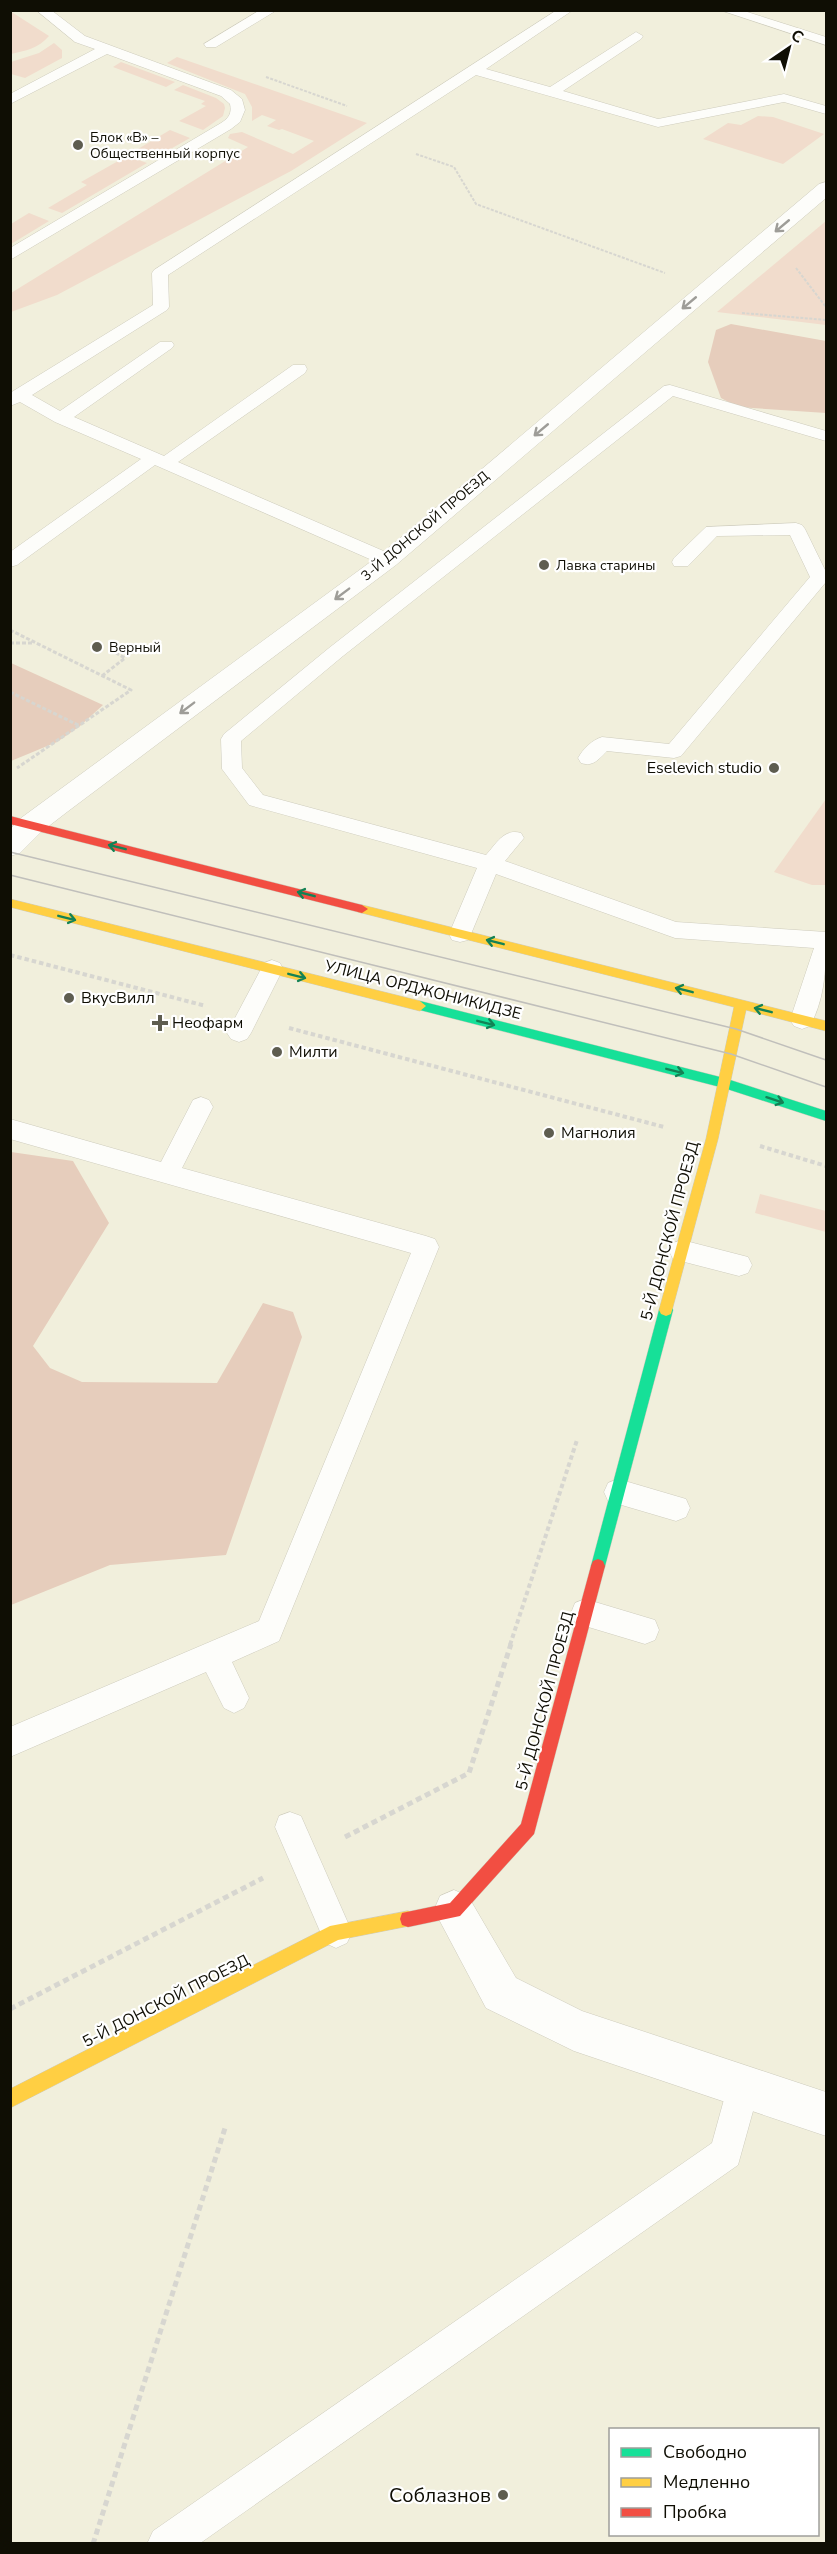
<svg xmlns="http://www.w3.org/2000/svg" width="837" height="2554" viewBox="0 0 837 2554" font-family="'Nunito Sans',sans-serif">
	<style>
		.green { fill: #f1dccc }
		.forest { fill: #e6cdbc }
		.lines { fill: none; stroke-linecap: round; stroke-linejoin: round }
		.lane-casing { stroke: #ceccbd; stroke-width: 1 }
		.street-casing { stroke: #ceccbd; stroke-width: 1 }
		.fast-casing { stroke: #ceccbd; stroke-width: 1 }
		.slow-casing { stroke: #ceccbd; stroke-width: 1 }
		.jam-casing { stroke: #ceccbd; stroke-width: 1 }
		.path-far3 { stroke: #d7d6d0; stroke-width: 2; stroke-dasharray: 3 1.5; stroke-linecap: butt }
		.path-far2 { stroke: #d7d6d0; stroke-width: 3; stroke-dasharray: 4 2; stroke-linecap: butt }
		.path-far1 { stroke: #d7d6d0; stroke-width: 4; stroke-dasharray: 4.5 3; stroke-linecap: butt }
		.path { stroke: #d7d6d0; stroke-width: 5; stroke-dasharray: 6 4; stroke-linecap: butt }
		.lane { fill: #fdfdfa; fill-rule: evenodd }
		.street { fill: #fdfdfa; fill-rule: evenodd }
		.fast { fill: #16e098; fill-rule: evenodd }
		.slow { fill: #ffcf43; fill-rule: evenodd }
		.jam { fill: #f24e42; fill-rule: evenodd }
		.tram { stroke: #c0bfbb; stroke-width: 1.5 }
		.oneway { stroke: #9e9d98 }
		.oneway2 { stroke: #138255 }
		.poi-dot { fill: #5e5d50; stroke: #fff; stroke-width: 2 }
		.labels { text-anchor: middle; dominant-baseline: central; stroke-width: 4.5; stroke-linejoin: round; paint-order: stroke }
		.far-poi-label { font-size: 14px; fill: #0f0e04; stroke: #fff; text-anchor: start }
		.far-street-label { font-size: 14px; fill: #0f0e04; stroke: #fff }
		.poi-label { font-size: 16px; fill: #0f0e04; stroke: #fff; text-anchor: start }
		.street-label { font-size: 16px; fill: #0f0e04; stroke: #fff }
		.near-poi-label { font-size: 20px; fill: #0f0e04; stroke: #fff; text-anchor: end }
	</style>
	<rect width="100%" height="100%" fill="#f1efdc"/>
	<!-- green -->
	<g class="green">
		<path d="M 10,11 L 49,36 C 39,48 25,51 11,54 Z"/>
		<path d="M 54,43 L 62,50 L 62,58 L 25,78 L 11,74 L 11,62 L 39,53 Z"/>
		<path d="M 177,57 L 367,123 L 291,171 L 57,295 L 11,312 L 11,293 L 248,147 L 228,138 L 230,134 L 242,132 L 293,154 L 314,141 L 282,129 L 279,130 L 267,126 L 276,120 L 262,115 L 252,121 L 252,107 L 245,94 L 167,63 Z"/>
		<path d="M 121,62 L 175,82 L 166,87 L 113,67 Z"/>
		<path d="M 183,85 L 216,98 L 224,104 L 225,108 L 223,116 L 203,130 L 179,121 L 206,106 L 201,104 L 205,101 L 174,90 Z"/>
		<path d="M 758,116 L 773,117 L 824,134 L 783,164 L 703,139 L 728,123 L 741,125 Z"/>
		<path d="M 170,130 L 190,138 L 158,156 L 138,149 Z"/>
		<path d="M 127,156 L 147,163 L 62,213 L 48,208 L 87,185 L 81,182 Z"/>
		<path d="M 29,213 L 49,221 L 11,244 L 11,224 Z"/>
		<path d="M 826,221 L 826,325 L 717,312 Z"/>
		<path d="M 826,799 L 826,885 L 812,885 L 774,872 Z"/>
		<path d="M 760,1194 L 826,1211 L 826,1232 L 755,1213 Z"/>
	</g>
	<!-- forest -->
	<g class="forest">
		<path d="M 731,324 L 826,341 L 826,413 L 738,407 L 721,398 L 708,362 L 716,330 Z"/>
		<path d="M 11,663 L 103,705 L 80,726 L 57,742 L 11,761 Z"/>
		<path d="M 11,1152 L 73,1161 L 109,1223 L 33,1346 L 50,1368 L 82,1382 L 217,1383 L 263,1303 L 293,1312 L 302,1337 L 226,1555 L 110,1565 L 11,1605 Z"/>
	</g>
	<g class="lines">
		<defs>
			<g id="lane">
				<path d="M 36,10 L 51,10 L 85,36 L 231,90 L 242,99 L 245,110 L 240,122 L 231,129 L 10,260 L 10,248 L 221,123 C 229,118 232,113 230,104 L 221,96 L 107,54 L 10,104 L 10,94 L 95,49 L 75,42 Z"/>
				<path d="M 260,10 L 277,10 L 216,47 L 206,47 L 204,44 Z"/>
				<path d="M 557,10 L 573,10 L 486,69 L 550,87 L 636,32 L 643,36 L 641,39 L 563,91 L 658,119 L 784,94 L 826,106 L 826,114 L 784,102 L 658,127 L 476,75 L 168,275 L 169,307 L 167,310 L 32,395 L 60,411 L 160,342 L 172,342 L 174,345 L 172,348 L 74,417 L 164,456 L 293,365 L 305,365 L 307,369 L 305,373 L 178,462 L 395,556 L 397,560 L 395,564 L 381,564 L 155,465 L 17,565 L 10,567 L 10,552 L 141,459 L 55,422 L 20,402 L 10,406 L 10,393 L 153,305 L 152,273 L 154,270 Z"/>
				<path d="M 720,10 L 741,10 L 826,37 L 826,45 Z"/>
				<path d="M 670,385 L 826,431 L 826,441 L 673,396 L 343,656 L 241,741 L 242,768 L 263,795 L 486,855 C 496,844 504,828 521,833 L 524,838 L 505,861 L 676,922 L 826,932 C 826,965 826,996 810,1026 L 802,1029 L 794,1026 L 790,1020 L 814,948 L 675,938 L 496,874 L 471,934 L 468,940 L 460,942 L 452,940 L 449,934 L 477,868 L 249,805 L 222,769 L 221,739 L 224,734 L 329,648 L 664,386 Z"/>
				<path d="M 796,523 L 802,525 L 805,529 L 826,572 L 826,582 L 681,756 L 674,758 L 607,751 C 598,760 593,767 581,763 L 578,758 C 583,749 592,740 602,737 L 669,744 L 810,577 L 790,535 L 717,536 L 688,566 L 674,566 L 672,562 L 674,558 L 706,527 Z"/>
				<path d="M 272,960 L 280,963 L 283,969 L 251,1033 L 247,1039 L 239,1042 L 231,1039 L 227,1033 L 261,969 L 264,963 Z"/>
				<path d="M 201,1097 L 209,1100 L 213,1107 L 182,1168 L 426,1236 L 435,1239 L 439,1247 L 279,1641 L 232,1662 L 249,1698 L 244,1708 L 234,1713 L 224,1708 L 206,1672 L 10,1757 L 10,1727 L 259,1621 L 411,1253 L 10,1139 L 10,1119 L 161,1162 L 193,1100 Z"/>
				<path d="M 682,1240 L 748,1257 L 752,1265 L 748,1273 L 739,1276 L 673,1259 L 669,1251 L 673,1243 Z"/>
				<path d="M 618,1479 L 686,1499 L 690,1508 L 686,1517 L 676,1521 L 608,1501 L 604,1492 L 608,1483 Z"/>
				<path d="M 585,1599 L 655,1620 L 659,1630 L 655,1640 L 645,1644 L 575,1623 L 571,1613 L 575,1603 Z"/>
				<path d="M 290,1812 L 301,1816 L 352,1932 L 347,1943 L 336,1948 L 325,1943 L 275,1827 L 279,1816 Z"/>
				<path d="M 743,2069 L 755,2074 L 760,2086 L 738,2165 L 199,2544 L 147,2544 L 153,2531 L 712,2143 L 731,2074 Z"/>
			</g>
			<g id="street">
				<path d="M 826,182 L 826,198 L 396,565 L 67,812 L 41,832 L 20,853 L 10,856 L 10,829 L 21,818 L 380,555 L 819,184 Z"/>
				<path d="M 454,1890 L 468,1896 L 516,1978 L 582,2011 L 826,2092 L 826,2136 L 574,2051 L 486,2008 L 434,1910 L 440,1896 Z"/>
			</g>
			<g id="fast">
				<path d="M 420,1001 L 724,1078 L 826,1111 L 826,1121 L 724,1088 L 416,1009 L 414,1006 Z"/>
				<path d="M 666,1304 L 671,1306 L 673,1310 L 605,1566 L 603,1571 L 598,1573 L 593,1571 L 591,1566 L 659,1310 L 661,1306 Z"/>
			</g>
			<g id="slow">
				<path d="M 10,899 L 420,1001 L 426,1006 L 420,1011 L 10,907 Z"/>
				<path d="M 362,905 L 826,1021 L 826,1031 L 746,1010 L 718,1139 L 671,1314 L 666,1316 L 661,1314 L 659,1310 L 706,1139 L 734,1007 L 358,912 L 356,909 L 358,906 Z"/>
				<path d="M 408,1911 L 414,1913 L 416,1919 L 414,1925 L 338,1940 L 10,2108 L 10,2089 L 330,1926 Z"/>
			</g>
			<g id="jam">
				<path d="M 10,816 L 362,905 L 368,909 L 362,913 L 10,824 Z"/>
				<path d="M 598,1559 L 603,1561 L 605,1566 L 534,1834 L 460,1916 L 408,1927 L 402,1925 L 400,1919 L 402,1913 L 450,1903 L 521,1824 L 591,1566 L 593,1561 Z"/>
			</g>
		</defs>
		<!-- lane casing -->
		<use href="#lane" class="lane-casing"/>
		<!-- street casing -->
		<use href="#street" class="street-casing"/>
		<!-- fast casing -->
		<use href="#fast" class="fast-casing"/>
		<!-- slow casing -->
		<use href="#slow" class="slow-casing"/>
		<!-- jam casing -->
		<use href="#jam" class="jam-casing"/>
		<!-- path-far3 -->
		<g class="path-far3">
			<path d="M 266,77 L 347,106"/>
			<path d="M 416,154 L 454,167 L 476,204 L 665,273"/>
			<path d="M 796,268 L 826,307"/>
			<path d="M 742,313 L 826,320"/>
		</g>
		<!-- path-far2 -->
		<g class="path-far2">
			<path d="M 10,630 L 131,690 L 17,768"/>
			<path d="M 10,643 L 34,643"/>
			<path d="M 102,676 L 125,658 L 116,653"/>
			<path d="M 10,692 L 80,726"/>
		</g>
		<!-- path-far1 -->
		<g class="path-far1">
			<path d="M 10,955 L 206,1006"/>
			<path d="M 289,1028 L 664,1127"/>
			<path d="M 760,1146 L 826,1166"/>
			<path d="M 510,1645 L 577,1440"/>
		</g>
		<!-- path -->
		<g class="path">
			<path d="M 345,1837 L 469,1773 L 511,1644"/>
			<path d="M 10,2009 L 263,1878"/>
			<path d="M 93,2544 L 225,2128"/>
		</g>
		<!-- lane -->
		<use href="#lane" class="lane"/>
		<!-- street -->
		<use href="#street" class="street"/>
		<!-- fast -->
		<use href="#fast" class="fast"/>
		<!-- slow -->
		<use href="#slow" class="slow"/>
		<!-- jam -->
		<use href="#jam" class="jam"/>
		<!-- tram -->
		<g class="tram">
			<path d="M 10,852 L 736,1029 L 826,1060"/>
			<path d="M 10,875 L 731,1054 L 826,1087"/>
		</g>
	</g>
	<!-- one-way arrows -->
	<defs><path id="oneway-shaft" d="M-6 0H5M1.5-3L5.5 0L1.5 3" fill="none" stroke-width="1.6" stroke-linecap="round" stroke-linejoin="round" transform="scale(1.5)"/></defs>
	<g class="oneway">
		<use href="#oneway-shaft" transform="translate(782 226) rotate(140)"/>
		<use href="#oneway-shaft" transform="translate(689 303) rotate(140)"/>
		<use href="#oneway-shaft" transform="translate(541 430) rotate(140)"/>
		<use href="#oneway-shaft" transform="translate(342 594) rotate(143)"/>
		<use href="#oneway-shaft" transform="translate(187 708) rotate(143)"/>
	</g>
	<g class="oneway2">
		<use href="#oneway-shaft" transform="translate(117 847) rotate(-166)"/>
		<use href="#oneway-shaft" transform="translate(306 894) rotate(-166)"/>
		<use href="#oneway-shaft" transform="translate(67 918) rotate(14)"/>
		<use href="#oneway-shaft" transform="translate(495 942) rotate(-166)"/>
		<use href="#oneway-shaft" transform="translate(297 976) rotate(14)"/>
		<use href="#oneway-shaft" transform="translate(684 990) rotate(-166)"/>
		<use href="#oneway-shaft" transform="translate(763 1010) rotate(-166)"/>
		<use href="#oneway-shaft" transform="translate(486 1023) rotate(14)"/>
		<use href="#oneway-shaft" transform="translate(675 1071) rotate(14)"/>
		<use href="#oneway-shaft" transform="translate(775 1100) rotate(18)"/>
	</g>
	<!-- markers -->
	<g class="poi-dot">
		<circle cx="78" cy="145" r="6"/>
		<circle cx="544" cy="565" r="6"/>
		<circle cx="97" cy="647" r="6"/>
		<circle cx="774" cy="768" r="6"/>
		<circle cx="69" cy="998" r="6"/>
		<path d="M157 1014h6v6h6v6h-6v6h-6v-6h-6v-6h6z"/>
		<circle cx="277" cy="1052" r="6"/>
		<circle cx="549" cy="1133" r="6"/>
		<circle cx="503" cy="2495" r="6"/>
	</g>
	<g class="labels">
		<!-- far-poi labels -->
		<g class="far-poi-label">
			<text x="90" y="137">Блок «В» –<tspan x="90" dy="16">Общественный корпус</tspan></text>
			<text x="556" y="565">Лавка старины</text>
			<text x="109" y="647">Верный</text>
		</g>
		<!-- far-street labels -->
		<g class="far-street-label">
			<text transform="translate(425 526) rotate(-40)">3-Й ДОНСКОЙ ПРОЕЗД</text>
		</g>
		<!-- poi labels -->
		<g class="poi-label">
			<text x="762" y="768" text-anchor="end">Eselevich studio</text>
			<text x="81" y="998">ВкусВилл</text>
			<text x="172" y="1023">Неофарм</text>
			<text x="289" y="1052">Милти</text>
			<text x="561" y="1133">Магнолия</text>
		</g>
		<!-- street labels -->
		<g class="street-label">
			<text transform="translate(423 990) rotate(14)">УЛИЦА ОРДЖОНИКИДЗЕ</text>
			<text transform="translate(670 1231) rotate(-75)">5-Й ДОНСКОЙ ПРОЕЗД</text>
			<text transform="translate(545 1701) rotate(-75)">5-Й ДОНСКОЙ ПРОЕЗД</text>
			<text transform="translate(166 2001) rotate(-27)">5-Й ДОНСКОЙ ПРОЕЗД</text>
		</g>
		<!-- near-poi labels -->
		<g class="near-poi-label">
			<text x="491" y="2495">Соблазнов</text>
		</g>
	</g>
	<!-- border -->
	<rect width="837" height="2554" fill="none" stroke="#0f0e04" stroke-width="24"/>
	<!-- legend -->
	<rect x="609" y="2428" width="210" height="108" fill="#ffffff" stroke="#9f9f9b" stroke-width="1.5"/>
	<rect x="621" y="2448" width="30" height="9" fill="#16e098" stroke="#9f9f9b" stroke-width="1.5"/>
	<text x="663" y="2458" font-size="18" fill="#0f0e04">Свободно</text>
	<rect x="621" y="2478" width="30" height="9" fill="#ffcf43" stroke="#9f9f9b" stroke-width="1.5"/>
	<text x="663" y="2488" font-size="18" fill="#0f0e04">Медленно</text>
	<rect x="621" y="2508" width="30" height="9" fill="#f24e42" stroke="#9f9f9b" stroke-width="1.5"/>
	<text x="663" y="2518" font-size="18" fill="#0f0e04">Пробка</text>
	<!-- north arrow -->
	<g transform="translate(789 48) rotate(35)" stroke="#ffffff" stroke-width="4.5" paint-order="stroke">
	<path d="M0-4.5L10 22L0 15L-10 22Z" fill="#0f0e04"/>
	<text y="-9" font-size="16" font-weight="bold" text-anchor="middle" fill="#0f0e04">С</text>
	</g>
</svg>
